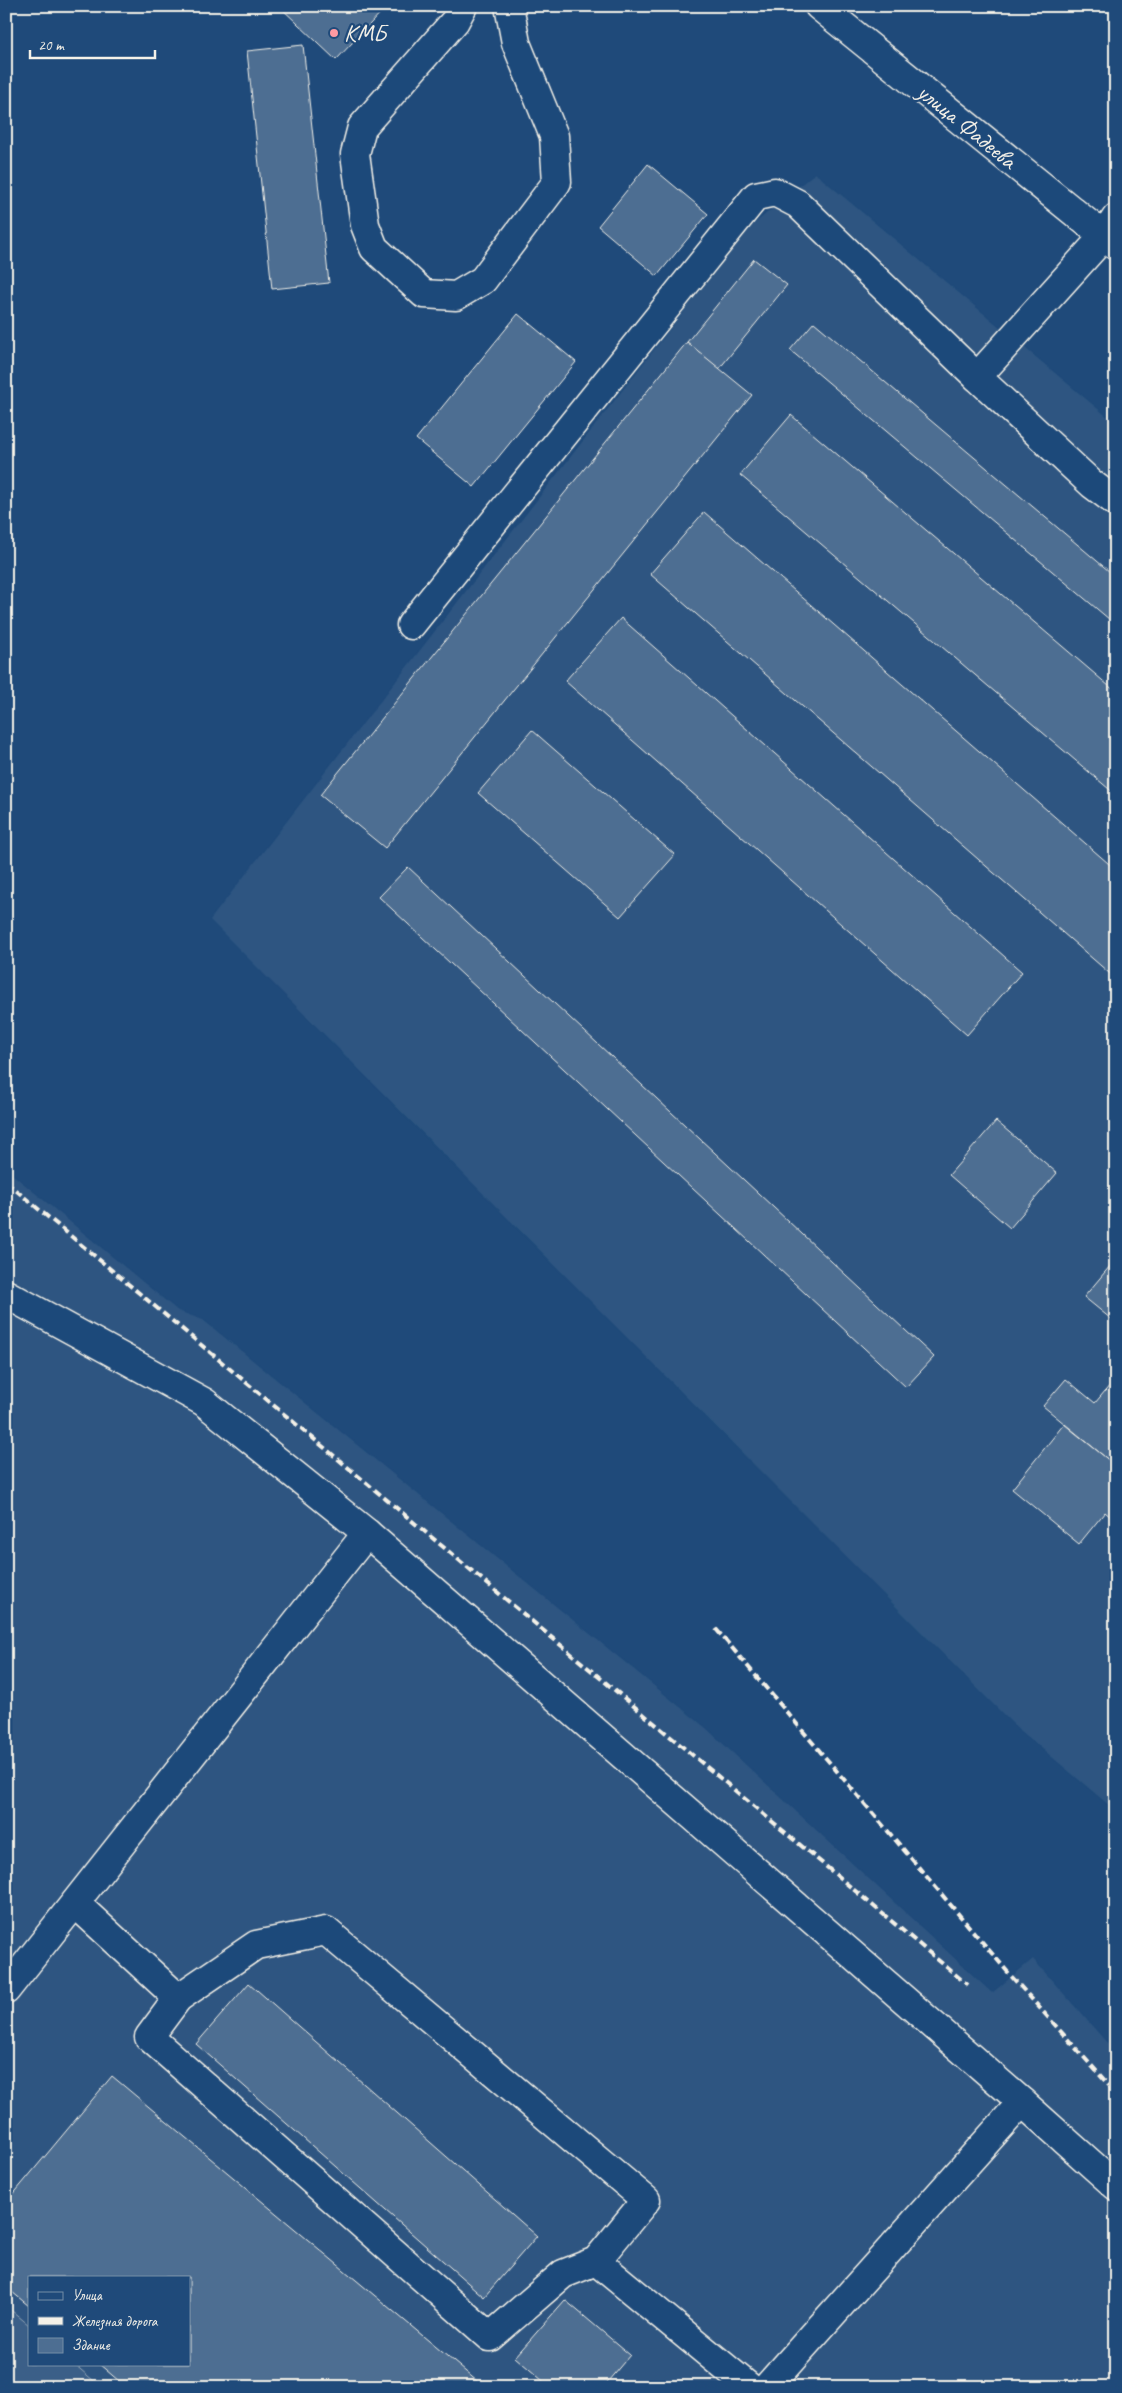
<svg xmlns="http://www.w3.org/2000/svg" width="1122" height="2393" viewBox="0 0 1122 2393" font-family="Caveat,sans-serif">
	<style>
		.built { fill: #2d5581; fill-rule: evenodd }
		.green { fill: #3a5f88; stroke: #97a8b8 }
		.building { fill: #4d6e92; stroke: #f4f1e8 }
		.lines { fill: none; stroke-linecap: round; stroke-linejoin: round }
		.minor-casing { stroke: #f4f1e8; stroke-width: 31 }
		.minor { stroke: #1f4a7a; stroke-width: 28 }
		.rail { stroke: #f4f1e8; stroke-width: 4; stroke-dasharray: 8 4; stroke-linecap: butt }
		.poi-dot { fill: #ff9aa2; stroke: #1f4a7a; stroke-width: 2 }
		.labels { text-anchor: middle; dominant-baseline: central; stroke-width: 4.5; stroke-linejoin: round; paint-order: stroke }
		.poi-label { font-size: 24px; fill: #f4f1e8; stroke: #1f4a7a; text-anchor: start }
		.street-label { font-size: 24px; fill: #f4f1e8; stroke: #1f4a7a }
	</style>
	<rect width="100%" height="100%" fill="#1f4a7a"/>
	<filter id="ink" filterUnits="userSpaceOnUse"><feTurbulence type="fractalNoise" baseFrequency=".02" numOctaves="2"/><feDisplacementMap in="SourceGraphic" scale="10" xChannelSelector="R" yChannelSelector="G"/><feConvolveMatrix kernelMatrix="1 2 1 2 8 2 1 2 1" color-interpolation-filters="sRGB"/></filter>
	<g filter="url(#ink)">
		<!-- built -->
		<g class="built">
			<path d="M 815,173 L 1116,424 L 1116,1811 L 1014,1725 L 210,920 L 748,229 Z"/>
			<path d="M 6,1169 L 178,1311 L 203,1320 L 706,1728 L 992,1993 L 1033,1959 L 1116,2053 L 1116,2387 L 6,2387 ZM 29,2277 L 189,2277 L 189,2364 L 29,2364 Z"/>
		</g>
		<!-- green -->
		<path class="green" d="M 6,2306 L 29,2325 L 29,2364 L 74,2364 L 101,2387 L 6,2387 Z"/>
		<!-- building -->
		<g class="building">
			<path d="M 279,6 L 387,6 L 336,60 Z"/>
			<path d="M 303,45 L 329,283 L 272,289 L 247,51 Z"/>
			<path d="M 648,164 L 708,214 L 657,276 L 598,226 Z"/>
			<path d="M 754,259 L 787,285 L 719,369 L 687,342 Z"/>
			<path d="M 518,314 L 576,362 L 474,487 L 416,439 Z"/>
			<path d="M 814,322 L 1116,577 L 1116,625 L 790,350 Z"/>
			<path d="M 687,342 L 752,395 L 385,848 L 320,795 Z"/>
			<path d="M 791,415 L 1116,692 L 1116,795 L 740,475 Z"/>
			<path d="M 704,512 L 1116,870 L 1116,979 L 650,574 Z"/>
			<path d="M 621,618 L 1022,972 L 967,1035 L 565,681 Z"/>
			<path d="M 532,730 L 675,855 L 620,917 L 478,793 Z"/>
			<path d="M 408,867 L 934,1357 L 906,1387 L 379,897 Z"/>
			<path d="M 996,1121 L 1057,1173 L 1010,1228 L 949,1175 Z"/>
			<path d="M 1116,1259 L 1116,1323 L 1084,1297 Z"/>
			<path d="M 1116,1378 L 1116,1466 L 1043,1406 L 1066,1379 L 1095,1403 Z"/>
			<path d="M 1064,1424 L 1116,1466 L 1116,1514 L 1112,1518 L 1105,1512 L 1079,1544 L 1012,1489 Z"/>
			<path d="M 249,1983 L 537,2236 L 484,2297 L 196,2044 Z"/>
			<path d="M 112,2076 L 484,2387 L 126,2387 L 99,2364 L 189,2364 L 189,2277 L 29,2277 L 29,2306 L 6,2287 L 6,2203 Z"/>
			<path d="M 565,2300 L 630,2355 L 603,2387 L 550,2387 L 515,2357 Z"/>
		</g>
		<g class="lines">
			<defs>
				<g id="minor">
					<path d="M 463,6 L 455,21 L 362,127 L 355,154 L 365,225 L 374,248 L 424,294 L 456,296 L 483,280 L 557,182 L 554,136 L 516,43 L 509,6"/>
					<path d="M 819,6 L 1116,246"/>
					<path d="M 1116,218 L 1104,236 L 977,377 L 1092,484 L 1116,502"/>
					<path d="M 411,625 L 756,196 L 775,192 L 798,204 L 977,377"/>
					<path d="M 6,1294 L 204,1402 L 367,1533 L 1022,2102 L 1116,2186"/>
					<path d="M 76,1904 L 178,1998"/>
					<path d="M 326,1931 L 646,2200 L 596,2261 L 563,2274 L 490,2337 L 149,2037 L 178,1998 L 256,1945 Z"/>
					<path d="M 6,1990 L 367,1533"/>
					<path d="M 596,2261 L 749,2387"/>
					<path d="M 767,2387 L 1022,2102"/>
				</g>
			</defs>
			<!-- minor casing -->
			<use href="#minor" class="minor-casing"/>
			<!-- minor -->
			<use href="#minor" class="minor"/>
			<!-- rail -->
			<g class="rail">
				<path d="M 6,1182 L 968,1985"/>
				<path d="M 716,1629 L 1012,1977 L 1116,2093"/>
			</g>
		</g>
	</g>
	<!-- markers -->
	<circle class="poi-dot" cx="334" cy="33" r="5"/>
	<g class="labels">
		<!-- poi labels -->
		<g class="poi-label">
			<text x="344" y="33">КМБ</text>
		</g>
		<!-- street labels -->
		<g class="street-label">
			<text transform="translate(967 126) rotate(39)">улица Фадеева</text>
		</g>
	</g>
	<!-- margin -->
	<rect width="1122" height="2393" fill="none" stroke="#1f4a7a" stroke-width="25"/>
	<rect x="12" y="12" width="1097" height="2368" fill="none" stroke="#f4f1e8" stroke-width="2" filter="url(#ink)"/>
	<!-- legend -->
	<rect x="28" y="2276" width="162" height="90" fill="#1f4a7a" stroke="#748da6"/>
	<rect x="38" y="2292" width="25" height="8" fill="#1f4a7a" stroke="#748da6"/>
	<text x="72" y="2300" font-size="15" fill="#f4f1e8">Улица</text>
	<rect x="38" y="2317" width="25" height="8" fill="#f4f1e8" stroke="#748da6"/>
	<text x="72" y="2326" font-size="15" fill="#f4f1e8">Железная дорога</text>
	<rect x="38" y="2338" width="25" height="15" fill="#4d6e92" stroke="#748da6"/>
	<text x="72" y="2350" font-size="15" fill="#f4f1e8">Здание</text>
	<!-- scale -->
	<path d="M30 50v8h125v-8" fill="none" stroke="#f4f1e8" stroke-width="2.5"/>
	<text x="38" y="50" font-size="15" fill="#f4f1e8" stroke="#1f4a7a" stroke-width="4" paint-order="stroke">20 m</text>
</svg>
